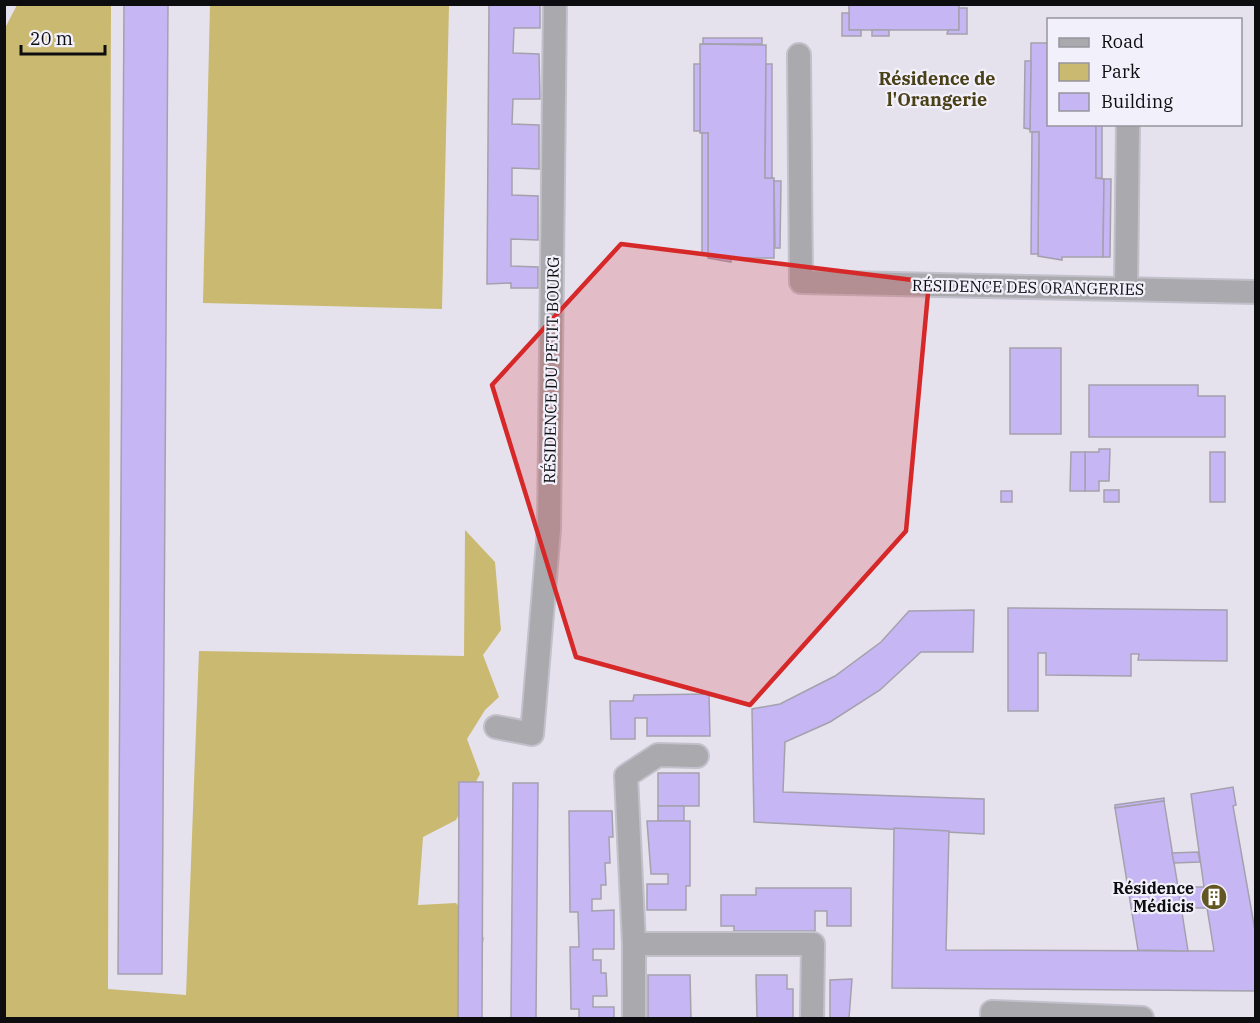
<svg xmlns="http://www.w3.org/2000/svg" width="1260" height="1023" viewBox="0 0 1260 1023" font-family="'IBM Plex Serif',serif">
	<style>
		.green { fill: #cab970 }
		.building { fill: #c6b6f4; stroke: #a4a1ad; stroke-width: 1.5 }
		.lines { fill: none; stroke-linecap: round; stroke-linejoin: round }
		.street-casing { stroke: #c2c0ca; stroke-width: 26 }
		.street { stroke: #aaa9ae; stroke-width: 22 }
		.marked { fill: #d62828; fill-opacity: 0.2; stroke: #d62828; stroke-width: 4.5; stroke-linejoin: round }
		.labels { text-anchor: middle; dominant-baseline: central; stroke-width: 4.5; stroke-linejoin: round; paint-order: stroke }
		.street-label { font-size: 16px; fill: #0d0c0f; stroke: #f2f0fb }
		.poi-label { font-size: 16px; font-weight: bold; fill: #0d0c0f; stroke: #f2f0fb; text-anchor: end }
		.neighbourhood-label { font-size: 18px; font-weight: bold; fill: #494017; stroke: #f2f0fb }
	</style>
	<rect width="100%" height="100%" fill="#e5e2ee"/>
	<!-- green -->
	<g class="green">
		<path d="M 17,5 L 111,5 L 108,989 L 186,995 L 199,651 L 464,656 L 465,530 L 495,562 L 501,630 L 483,655 L 499,697 L 485,710 L 467,739 L 480,774 L 456,820 L 423,837 L 418,905 L 456,903 L 484,938 L 471,1003 L 472,1018 L 5,1018 L 4,30 Z"/>
		<path d="M 210,5 L 449,5 L 442,309 L 203,303 Z"/>
	</g>
	<!-- building -->
	<g class="building">
		<path d="M 124,4 L 168,4 L 162,974 L 118,974 Z"/>
		<path d="M 489,4 L 540,4 L 540,28 L 514,28 L 513,53 L 539,54 L 540,99 L 513,99 L 512,124 L 539,125 L 539,169 L 512,168 L 512,195 L 538,196 L 538,240 L 511,239 L 511,266 L 538,267 L 538,288 L 511,288 L 511,283 L 487,284 Z"/>
		<rect x="849" y="4" width="110" height="26"/>
		<path d="M 959,8 L 967,8 L 967,34 L 947,34 L 948,30 L 959,30 Z"/>
		<path d="M 842,13 L 849,13 L 849,30 L 861,30 L 861,36 L 842,36 Z"/>
		<rect x="872" y="30" width="17" height="6"/>
		<rect x="703" y="38" width="59" height="6"/>
		<path d="M 1031,43 L 1048,43 L 1048,124 L 1096,124 L 1096,178 L 1104,179 L 1103,257 L 1062,257 L 1062,260 L 1038,256 L 1039,132 L 1030,132 Z"/>
		<path d="M 700,44 L 766,45 L 765,178 L 774,178 L 774,258 L 731,258 L 731,262 L 708,258 L 708,133 L 700,133 Z"/>
		<path d="M 1025,61 L 1031,61 L 1030,129 L 1024,128 Z"/>
		<rect x="694" y="64" width="6" height="67"/>
		<path d="M 766,64 L 772,64 L 772,178 L 765,178 Z"/>
		<rect x="1096" y="124" width="6" height="54"/>
		<path d="M 1032,132 L 1039,132 L 1038,254 L 1031,254 Z"/>
		<rect x="702" y="133" width="6" height="122"/>
		<path d="M 1104,179 L 1111,179 L 1110,257 L 1103,257 Z"/>
		<path d="M 774,181 L 781,181 L 780,248 L 775,248 Z"/>
		<rect x="1010" y="348" width="51" height="86"/>
		<path d="M 1089,385 L 1198,385 L 1198,396 L 1225,396 L 1225,437 L 1089,437 Z"/>
		<path d="M 1099,449 L 1110,449 L 1109,481 L 1099,481 L 1099,491 L 1085,491 L 1085,452 L 1099,452 Z"/>
		<path d="M 1071,452 L 1085,452 L 1085,491 L 1070,491 Z"/>
		<rect x="1210" y="452" width="15" height="50"/>
		<rect x="1104" y="490" width="15" height="12"/>
		<rect x="1001" y="491" width="11" height="11"/>
		<path d="M 1008,608 L 1227,610 L 1227,661 L 1138,660 L 1139,654 L 1131,654 L 1131,676 L 1046,675 L 1046,653 L 1038,653 L 1038,711 L 1008,711 Z"/>
		<path d="M 974,610 L 973,652 L 921,652 L 880,690 L 830,722 L 785,742 L 783,792 L 984,799 L 984,834 L 754,822 L 752,709 L 780,704 L 835,676 L 881,642 L 909,611 Z"/>
		<path d="M 709,694 L 710,736 L 647,736 L 647,718 L 635,718 L 635,739 L 611,739 L 610,701 L 633,701 L 634,695 Z"/>
		<rect x="658" y="773" width="41" height="33"/>
		<path d="M 459,782 L 483,782 L 482,1018 L 458,1018 Z"/>
		<path d="M 513,783 L 538,783 L 536,1018 L 511,1018 Z"/>
		<path d="M 1233,787 L 1236,805 L 1233,806 L 1256,936 L 1256,991 L 892,988 L 894,828 L 949,831 L 946,950 L 1214,951 L 1207,908 L 1181,908 L 1178,887 L 1204,887 L 1191,794 Z"/>
		<path d="M 1164,798 L 1164,801 L 1115,808 L 1115,805 Z"/>
		<path d="M 1164,801 L 1178,887 L 1188,951 L 1138,950 L 1115,808 Z"/>
		<rect x="658" y="806" width="26" height="15"/>
		<path d="M 569,811 L 612,811 L 613,837 L 609,837 L 610,863 L 605,863 L 606,885 L 601,885 L 601,899 L 592,899 L 592,911 L 614,910 L 614,949 L 593,949 L 593,960 L 601,960 L 601,973 L 606,973 L 607,996 L 593,996 L 593,1007 L 614,1007 L 614,1018 L 579,1018 L 579,1009 L 571,1009 L 570,947 L 579,947 L 578,912 L 570,912 Z"/>
		<path d="M 647,821 L 690,821 L 690,886 L 686,886 L 686,910 L 647,910 L 647,884 L 668,884 L 668,874 L 651,874 Z"/>
		<path d="M 1198,852 L 1200,862 L 1174,863 L 1172,853 Z"/>
		<path d="M 756,888 L 851,888 L 851,926 L 827,926 L 827,911 L 815,911 L 815,931 L 734,931 L 734,926 L 721,926 L 721,895 L 756,895 Z"/>
		<path d="M 648,975 L 690,975 L 691,1018 L 648,1018 Z"/>
		<path d="M 756,975 L 787,975 L 787,989 L 793,989 L 793,1018 L 757,1018 Z"/>
		<path d="M 852,979 L 849,1018 L 830,1018 L 830,980 Z"/>
	</g>
	<g class="lines">
		<defs>
			<g id="street">
				<path d="M 799,55 L 801,282 L 1256,292"/>
				<path d="M 1126,289 L 1128,124"/>
				<path d="M 496,727 L 532,734 L 549,529 L 555,4"/>
				<path d="M 634,944 L 626,776 L 658,755 L 697,756"/>
				<path d="M 634,1018 L 634,944 L 813,944 L 812,1018"/>
				<path d="M 992,1018 L 992,1012 L 1142,1018"/>
			</g>
		</defs>
		<!-- street casing -->
		<use href="#street" class="street-casing"/>
		<!-- street -->
		<use href="#street" class="street"/>
	</g>
	<!-- marked area -->
	<path class="marked" d="M 621,244 L 929,282 L 906,531 L 750,705 L 576,657 L 492,385 Z"/>
	<!-- icons -->
	<defs>
		<symbol id="building-disc" viewBox="-11 -11 22 22"><circle r="9.5" fill="#625623" stroke="#f2f0fb"/><path d="M-4-6H4V6H1V3H-1V6H-4ZM-2.5-4.3h1.7v1.8h-1.7ZM.8-4.3h1.7v1.8H.8ZM-2.5-1h1.7V.8h-1.7ZM.8-1h1.7V.8H.8Z" fill="#fff"/></symbol>
	</defs>
	<g fill-rule="evenodd">
		<use href="#building-disc" x="1199" y="882" width="30" height="30"/>
	</g>
	<g class="labels">
		<!-- street labels -->
		<g class="street-label">
			<text transform="translate(1028 287) rotate(1)">RÉSIDENCE DES ORANGERIES</text>
			<text transform="translate(551 370) rotate(-89)">RÉSIDENCE DU PETIT BOURG</text>
		</g>
		<!-- poi labels -->
		<g class="poi-label">
			<text x="1194" y="888">Résidence<tspan x="1194" dy="18">Médicis</tspan></text>
		</g>
		<!-- neighbourhood labels -->
		<g class="neighbourhood-label">
			<text x="937" y="78">Résidence de<tspan x="937" dy="21">l'Orangerie</tspan></text>
		</g>
	</g>
	<!-- border -->
	<rect width="1260" height="1023" fill="none" stroke="#0d0c0f" stroke-width="12"/>
	<!-- legend -->
	<rect x="1047" y="18" width="195" height="108" fill="#f2f0fb" stroke="#96959d" stroke-width="1.5"/>
	<rect x="1059" y="38" width="30" height="9" fill="#aaa9ae" stroke="#96959d" stroke-width="1.5"/>
	<text x="1101" y="48" font-size="18" fill="#0d0c0f">Road</text>
	<rect x="1059" y="63" width="30" height="18" fill="#cab970" stroke="#96959d" stroke-width="1.5"/>
	<text x="1101" y="78" font-size="18" fill="#0d0c0f">Park</text>
	<rect x="1059" y="93" width="30" height="18" fill="#c6b6f4" stroke="#96959d" stroke-width="1.5"/>
	<text x="1101" y="108" font-size="18" fill="#0d0c0f">Building</text>
	<!-- scale -->
	<path d="M21 45v9h84v-9" fill="none" stroke="#0d0c0f" stroke-width="3"/>
	<text x="30" y="45" font-size="18" fill="#0d0c0f" stroke="#f2f0fb" stroke-width="4.5" paint-order="stroke">20 m</text>
</svg>
